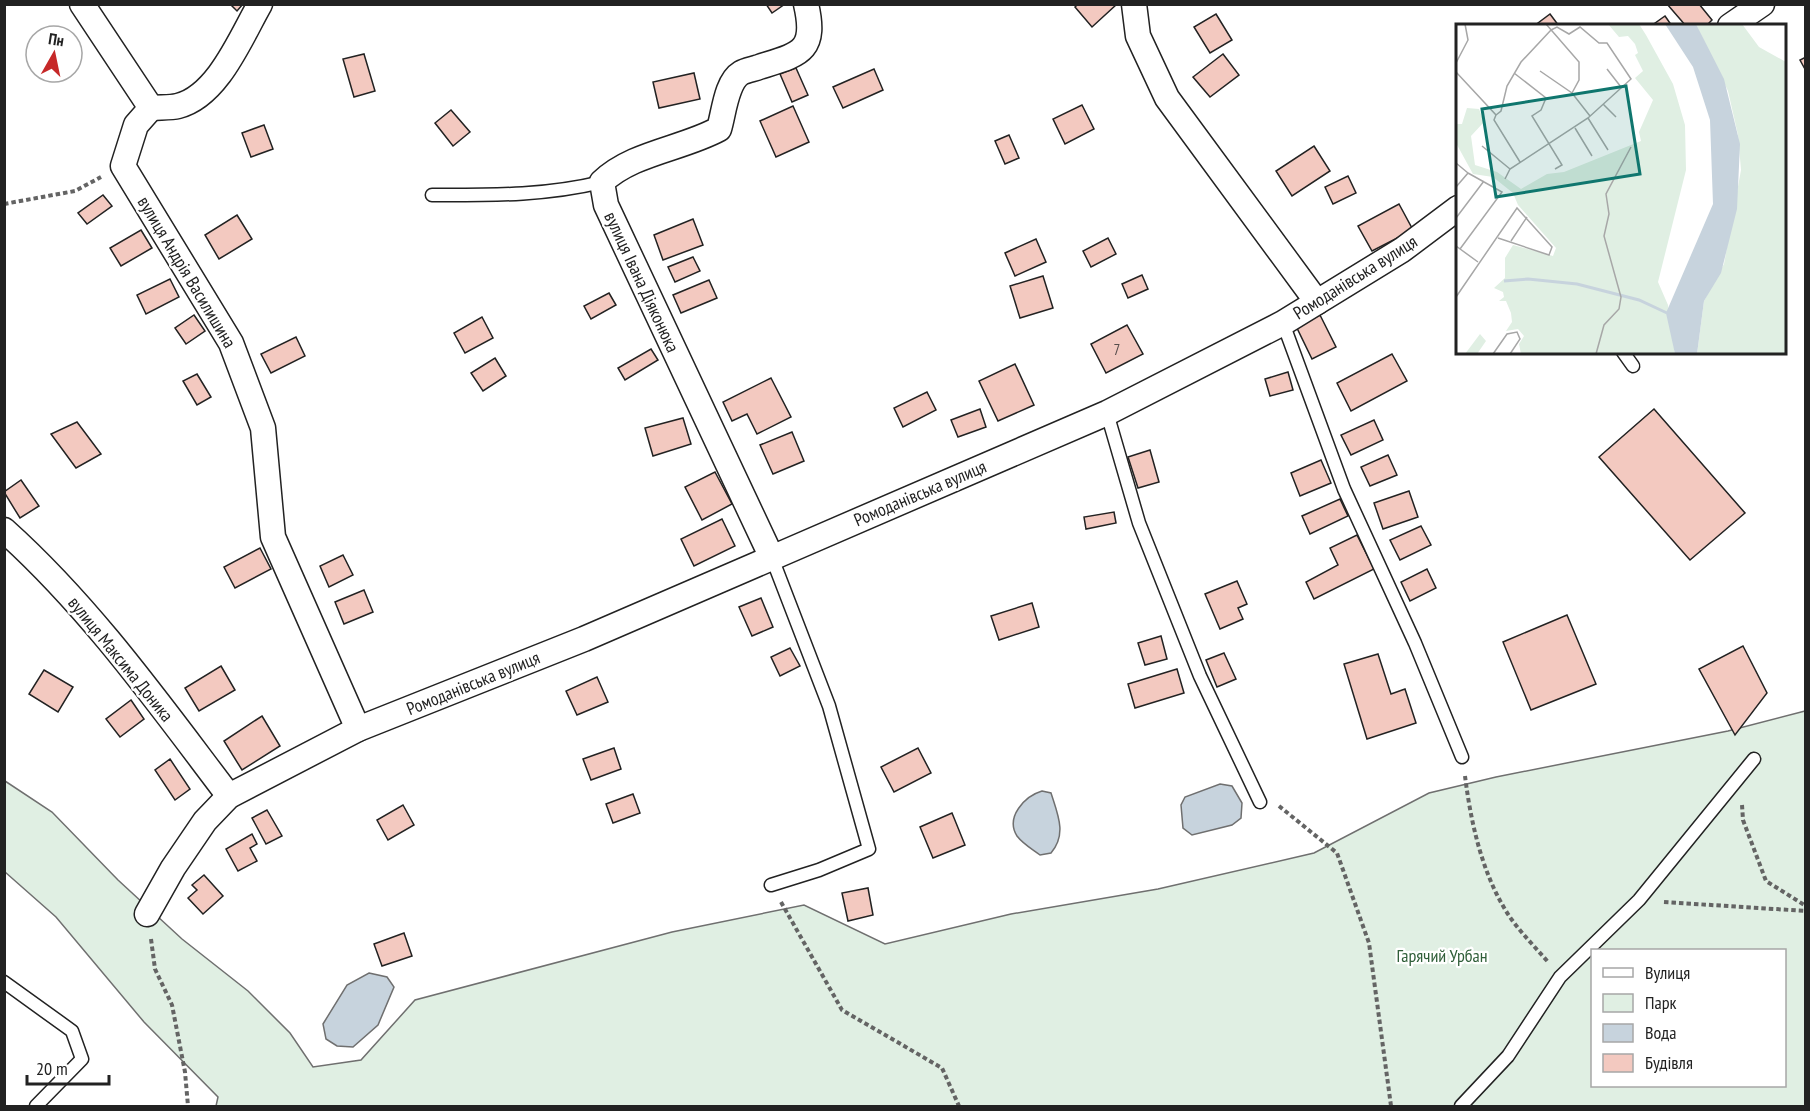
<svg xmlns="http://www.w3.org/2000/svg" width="1810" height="1111" viewBox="0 0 1810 1111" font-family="'PT Sans Narrow',sans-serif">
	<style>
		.green { fill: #e0efe3; stroke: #6f6f6f; stroke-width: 1.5; fill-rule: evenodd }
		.water { fill: #c7d3dd; stroke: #6f6f6f; stroke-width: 1.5 }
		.building { fill: #f3c9c0; stroke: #222; stroke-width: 1.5 }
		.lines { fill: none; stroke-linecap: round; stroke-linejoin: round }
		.service-casing { stroke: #222; stroke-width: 15 }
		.minor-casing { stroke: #222; stroke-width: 27 }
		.path { stroke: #646464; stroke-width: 4; stroke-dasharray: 4.5 3; stroke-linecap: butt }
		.service { stroke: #fff; stroke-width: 12 }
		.minor { stroke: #fff; stroke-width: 24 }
		.labels { text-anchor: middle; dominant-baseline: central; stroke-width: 4.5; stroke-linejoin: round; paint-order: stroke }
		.number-label { font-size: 15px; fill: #564c4a }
		.street-label { font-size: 18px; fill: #222; stroke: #fff }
		.park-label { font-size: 18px; fill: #2f5e38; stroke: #fff }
		.inset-river { fill: none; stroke: #c7d3dd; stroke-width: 3 }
		.inset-road { fill: none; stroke: #a7a7a7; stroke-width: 1.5 }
		.view { fill: #0f766e; fill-opacity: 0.15; stroke: #0f766e; stroke-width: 3 }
		.inset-edge { fill: none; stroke: #222; stroke-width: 3 }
	</style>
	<rect width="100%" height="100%" fill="#fff"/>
	<!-- green -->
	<path class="green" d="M 1805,711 L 1805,1106 L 216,1106 L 218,1097 L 144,1022 L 56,917 L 5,872 L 5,781 L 52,812 L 118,880 L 182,939 L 248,991 L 290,1033 L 313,1067 L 361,1060 L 415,1000 L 672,932 L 804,905 L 885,944 L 1011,914 L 1158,889 L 1314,853 L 1429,793 L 1496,777 L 1728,731 ZM 1592,950 L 1784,950 L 1784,1086 L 1592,1086 Z"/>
	<!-- water -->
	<g class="water">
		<path d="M 1220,784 L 1232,786 L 1242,803 L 1241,818 L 1232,825 L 1192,835 L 1183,828 L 1181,805 L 1185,797 Z"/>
		<path d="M 1042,791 L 1051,793 C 1058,815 1067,834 1051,853 L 1040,855 C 1032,849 1023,844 1017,836 C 1005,817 1025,796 1042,791 Z"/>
		<path d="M 369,973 L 387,977 L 394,987 L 378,1025 L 353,1047 L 337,1046 L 326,1039 L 323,1024 L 347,985 Z"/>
	</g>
	<!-- building -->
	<g class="building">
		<path d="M 230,4 L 243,4 L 237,11 Z"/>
		<path d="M 766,4 L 785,4 L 772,13 Z"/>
		<path d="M 1078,4 L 1117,4 L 1092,27 L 1075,7 Z"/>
		<path d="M 1667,4 L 1699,4 L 1712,20 L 1706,26 L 1686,26 Z"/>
		<path d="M 1216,14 L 1232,40 L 1210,53 L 1194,27 Z"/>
		<path d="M 1550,14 L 1559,26 L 1534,26 Z"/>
		<path d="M 1665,16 L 1672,26 L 1651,26 Z"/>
		<path d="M 364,54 L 375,91 L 354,97 L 343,59 Z"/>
		<path d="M 1223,54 L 1239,75 L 1210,97 L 1193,77 Z"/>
		<path d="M 1806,57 L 1806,71 L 1800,60 Z"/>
		<path d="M 796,68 L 808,95 L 792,102 L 780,74 Z"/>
		<path d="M 874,69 L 883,90 L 843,108 L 833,87 Z"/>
		<path d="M 694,73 L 700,99 L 659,108 L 653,82 Z"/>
		<path d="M 1082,105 L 1094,129 L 1065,144 L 1053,119 Z"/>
		<path d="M 793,106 L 809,142 L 776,157 L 760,121 Z"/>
		<path d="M 451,110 L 470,132 L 453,146 L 435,123 Z"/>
		<path d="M 264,125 L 273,149 L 251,157 L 242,133 Z"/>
		<path d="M 1009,135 L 1019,158 L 1005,164 L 995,141 Z"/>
		<path d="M 1314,146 L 1330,171 L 1292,196 L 1276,171 Z"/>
		<path d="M 1348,176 L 1356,193 L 1333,204 L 1325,187 Z"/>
		<path d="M 103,195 L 112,206 L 87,224 L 78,213 Z"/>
		<path d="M 1399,204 L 1413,230 L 1372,251 L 1358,226 Z"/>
		<path d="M 237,215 L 252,239 L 219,259 L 205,235 Z"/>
		<path d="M 693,219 L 703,245 L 663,260 L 654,235 Z"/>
		<path d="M 141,230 L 152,248 L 121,266 L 110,248 Z"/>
		<path d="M 1108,238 L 1116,254 L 1091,267 L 1083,251 Z"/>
		<path d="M 1036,239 L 1046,262 L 1015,276 L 1005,253 Z"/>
		<path d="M 693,257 L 700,271 L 675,282 L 668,267 Z"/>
		<path d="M 1142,275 L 1148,289 L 1128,298 L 1122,284 Z"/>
		<path d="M 1043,276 L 1053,308 L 1020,318 L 1010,286 Z"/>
		<path d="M 170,279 L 179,297 L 146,314 L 137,295 Z"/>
		<path d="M 709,280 L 717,298 L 681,313 L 673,295 Z"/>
		<path d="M 609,293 L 616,305 L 591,319 L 584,306 Z"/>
		<path d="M 194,315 L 205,331 L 186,344 L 175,328 Z"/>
		<path d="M 1320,315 L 1336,347 L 1312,359 L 1296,326 Z"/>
		<path d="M 482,317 L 493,338 L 465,353 L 454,333 Z"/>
		<path d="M 1127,325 L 1143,354 L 1106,373 L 1091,344 Z"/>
		<path d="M 296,337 L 305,356 L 271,373 L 261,354 Z"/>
		<path d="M 651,349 L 658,360 L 625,380 L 618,368 Z"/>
		<path d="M 1392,354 L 1407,381 L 1351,411 L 1337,383 Z"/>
		<path d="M 495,358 L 506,376 L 483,391 L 471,373 Z"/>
		<path d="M 1015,364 L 1034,405 L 998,421 L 979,381 Z"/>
		<path d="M 1288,372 L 1293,390 L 1270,396 L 1265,379 Z"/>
		<path d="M 197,374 L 211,397 L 197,405 L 183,381 Z"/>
		<path d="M 771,378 L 791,417 L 757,434 L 747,414 L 732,421 L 723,402 Z"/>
		<path d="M 927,392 L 936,410 L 903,427 L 894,408 Z"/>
		<path d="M 980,409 L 986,427 L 958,437 L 951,420 Z"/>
		<path d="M 1654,409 L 1745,513 L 1690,560 L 1599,457 Z"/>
		<path d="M 683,418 L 691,444 L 653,456 L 645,428 Z"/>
		<path d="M 1374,420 L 1383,440 L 1351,455 L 1341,435 Z"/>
		<path d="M 77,422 L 101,454 L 76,468 L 51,434 Z"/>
		<path d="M 792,432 L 804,461 L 773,474 L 760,445 Z"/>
		<path d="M 1150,450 L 1159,482 L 1138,488 L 1128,457 Z"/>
		<path d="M 1388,455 L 1397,475 L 1370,486 L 1361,467 Z"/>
		<path d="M 1321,460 L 1331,483 L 1300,496 L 1291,473 Z"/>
		<path d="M 715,472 L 732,504 L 702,520 L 685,487 Z"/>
		<path d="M 21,480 L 39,506 L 20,518 L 4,492 Z"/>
		<path d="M 1409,491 L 1418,517 L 1383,529 L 1374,503 Z"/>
		<path d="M 1340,499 L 1348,516 L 1310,534 L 1302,516 Z"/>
		<path d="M 1114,512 L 1116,523 L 1086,529 L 1084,517 Z"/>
		<path d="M 722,519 L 735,546 L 694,566 L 681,539 Z"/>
		<path d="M 1421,526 L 1431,545 L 1400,560 L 1390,540 Z"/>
		<path d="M 1357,535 L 1374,569 L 1314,599 L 1306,582 L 1338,565 L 1330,548 Z"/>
		<path d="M 260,548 L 271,569 L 235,588 L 224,567 Z"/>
		<path d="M 343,555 L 353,575 L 329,587 L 320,566 Z"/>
		<path d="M 1427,569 L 1436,588 L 1410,601 L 1401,582 Z"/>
		<path d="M 1237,581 L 1247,604 L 1238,608 L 1243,619 L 1220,629 L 1205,594 Z"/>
		<path d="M 364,590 L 373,612 L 344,624 L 335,602 Z"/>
		<path d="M 761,598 L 773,627 L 752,636 L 739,607 Z"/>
		<path d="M 1032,603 L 1039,627 L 999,640 L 991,616 Z"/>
		<path d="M 1567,615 L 1596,684 L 1531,710 L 1503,642 Z"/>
		<path d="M 1161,636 L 1167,659 L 1145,665 L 1138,643 Z"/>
		<path d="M 1743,646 L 1767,693 L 1735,735 L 1699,669 Z"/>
		<path d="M 790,648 L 800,666 L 780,676 L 771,657 Z"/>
		<path d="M 1224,653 L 1236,679 L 1217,687 L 1206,660 Z"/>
		<path d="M 1378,654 L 1391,694 L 1405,689 L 1416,723 L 1367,739 L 1344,664 Z"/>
		<path d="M 221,666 L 235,690 L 199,711 L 185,688 Z"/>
		<path d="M 1177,669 L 1184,693 L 1135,708 L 1128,684 Z"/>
		<path d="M 44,670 L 73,687 L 58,712 L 29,694 Z"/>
		<path d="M 597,677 L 608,702 L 577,715 L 566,691 Z"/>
		<path d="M 131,700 L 144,719 L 120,737 L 106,719 Z"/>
		<path d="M 262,716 L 280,746 L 242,770 L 224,741 Z"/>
		<path d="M 614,748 L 621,769 L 591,780 L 583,759 Z"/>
		<path d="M 918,748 L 931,773 L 894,792 L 881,767 Z"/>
		<path d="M 170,759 L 190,789 L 175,800 L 155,770 Z"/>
		<path d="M 633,794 L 640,813 L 613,823 L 606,804 Z"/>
		<path d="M 403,805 L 414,825 L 388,840 L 377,820 Z"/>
		<path d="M 267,810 L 282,836 L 266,844 L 252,818 Z"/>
		<path d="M 952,813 L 965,845 L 933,858 L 920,827 Z"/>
		<path d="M 252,834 L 257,844 L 250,848 L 257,861 L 238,871 L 226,849 Z"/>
		<path d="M 204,875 L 223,896 L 203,914 L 188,898 L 197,890 L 192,885 Z"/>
		<path d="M 868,888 L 873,915 L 848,921 L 842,893 Z"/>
		<path d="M 404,933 L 412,956 L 382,966 L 374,944 Z"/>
	</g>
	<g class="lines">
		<defs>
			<g id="service">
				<path d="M 432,195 C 491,195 544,196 602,182"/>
				<path d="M 1283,323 L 1344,489 L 1415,643 L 1462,757"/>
				<path d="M 1623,352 L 1633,366"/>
				<path d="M 1107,413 L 1139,523 L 1200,676 L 1260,802"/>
				<path d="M 771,885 L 819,870 L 869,849 L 829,706 L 772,558"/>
				<path d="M 4,982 L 72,1031 L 82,1059 L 36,1106"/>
				<path d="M 1461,1106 L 1508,1056 L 1560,977 L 1639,900 L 1754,759"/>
			</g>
			<g id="minor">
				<path d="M 82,4 L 151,108 L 136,125 L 123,166 L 231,343 L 263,428 L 273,537 L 358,729"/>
				<path d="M 1134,4 L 1138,36 L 1167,98 L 1317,302"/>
				<path d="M 1730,26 L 1762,4"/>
				<path d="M 151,108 C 159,107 170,108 178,106 C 218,96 241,37 260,4"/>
				<path d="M 4,530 C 91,608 159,704 229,796"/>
				<path d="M 772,558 L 606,205 L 602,182 C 632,153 682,149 719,129 C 724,113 726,82 741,73 C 746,70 754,69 759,67 C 800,54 817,52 806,4"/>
				<path d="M 147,914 L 173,868 L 205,821 L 229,796 L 358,729 L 584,639 L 1107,413 L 1283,323 L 1402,250 L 1458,208"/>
			</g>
		</defs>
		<!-- service casing -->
		<use href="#service" class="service-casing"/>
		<!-- minor casing -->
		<use href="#minor" class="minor-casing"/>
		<!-- path -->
		<g class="path">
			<path d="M 4,204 L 75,191 L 101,177"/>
			<path d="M 1465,776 C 1471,824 1483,879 1512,920 C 1523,935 1536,948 1548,962"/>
			<path d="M 1742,805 L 1743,820 L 1766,881 L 1806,906"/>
			<path d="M 1279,806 L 1337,853 L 1369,943 L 1391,1106"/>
			<path d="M 781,902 L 842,1010 L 942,1068 L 959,1106"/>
			<path d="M 1664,902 L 1806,911"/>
			<path d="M 151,939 L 155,969 L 172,1005 L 185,1072 L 188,1106"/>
		</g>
		<!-- service -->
		<use href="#service" class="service"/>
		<!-- minor -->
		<use href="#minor" class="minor"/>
	</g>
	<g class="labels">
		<!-- number labels -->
		<g class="number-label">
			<text x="1117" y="349">7</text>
		</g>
		<!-- street labels -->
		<g class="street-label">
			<text transform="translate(187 272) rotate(59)">вулиця Андрія Василишина</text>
			<text transform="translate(1355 277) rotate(-32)">Ромоданівська вулиця</text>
			<text transform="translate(642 282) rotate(65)">вулиця Івана Діяконюка</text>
			<text transform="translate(920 493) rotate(-23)">Ромоданівська вулиця</text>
			<text transform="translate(121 659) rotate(51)">вулиця Максима Доника</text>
			<text transform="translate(473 683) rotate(-22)">Ромоданівська вулиця</text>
		</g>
		<!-- park labels -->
		<g class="park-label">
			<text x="1442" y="955">Гарячий Урбан</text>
		</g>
	</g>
	<!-- overview -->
	<g transform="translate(1456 24)">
		<rect width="330" height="330" fill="#fff"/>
		<path d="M 152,0 L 183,0 L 190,11 L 217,60 L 229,101 L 230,146 L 202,258 L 212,281 L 219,330 L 65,330 L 63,320 L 68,312 L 62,305 L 50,307 L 56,298 L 55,289 L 50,277 L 43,277 L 48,273 L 47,268 L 38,264 L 49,254 L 49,234 L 57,221 L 97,232 L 100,224 L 62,181 L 57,169 L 37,153 L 17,150 L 0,119 L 0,100 L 6,100 L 11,84 L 23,85 L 28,98 L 15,112 L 19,141 L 41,148 L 65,165 L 91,150 L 108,148 L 185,117 L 183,108 L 197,76 L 179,54 L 187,47 L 179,31 L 182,29 L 179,20 L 172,12 L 163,13 ZM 240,0 L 286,0 L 303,23 L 330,38 L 330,330 L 241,330 L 248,277 L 268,240 L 285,146 L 282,111 L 272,67 ZM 24,310 L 30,317 L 21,330 L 9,330 Z" fill="#e0efe3"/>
		<path d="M 209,0 L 240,0 L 268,55 L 284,120 L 281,185 L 265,249 L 248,277 L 241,330 L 219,330 L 210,289 L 257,180 L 254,96 L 237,43 Z" fill="#c7d3dd"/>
		<path class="inset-river" d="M 48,257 L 72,255 L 121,260 L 183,276 L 211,289"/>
		<path class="inset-road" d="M 90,0 L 123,38 L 123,56 L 116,69M 0,39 L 12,16 L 9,0M 151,45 L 165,63M 84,47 L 116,69 L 134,92M 0,48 L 40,91 L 38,96 L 64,138M 58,49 L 90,74 L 85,86 L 76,92 L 106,141 L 99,145M 147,80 L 160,93M 40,91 L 45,87 L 51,62 L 65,38 L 95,6M 132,94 L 152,126M 119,104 L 136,132M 26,122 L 54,145M 0,139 L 12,149 L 0,163M 49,155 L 54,145 L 132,94 L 175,55 L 151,19 L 143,19 L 124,3 L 113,10 L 101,3 L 95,6M 0,194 L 28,157M 55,217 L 71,193M 0,222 L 22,238M 4,225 L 46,168 L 12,149M 0,273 L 61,184 L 96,223 L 93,231 L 42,214M 37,330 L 51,310 L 61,308 L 64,315 L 54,330M 140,330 L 148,301 L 163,285 L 165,273 L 148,212 L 153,190 L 150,170 L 175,123"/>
		<path class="view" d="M 170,62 L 184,150 L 40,173 L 26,85 Z"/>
		<rect width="330" height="330" class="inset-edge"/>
	</g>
	<!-- border -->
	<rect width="1810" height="1111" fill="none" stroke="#222222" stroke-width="12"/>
	<!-- legend -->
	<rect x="1591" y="949" width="195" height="138" fill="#ffffff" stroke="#a7a7a7" stroke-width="1.5"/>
	<rect x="1603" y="968" width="30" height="9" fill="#ffffff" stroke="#a7a7a7" stroke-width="1.5"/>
	<text x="1645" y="979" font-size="18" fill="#222222">Вулиця</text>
	<rect x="1603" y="994" width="30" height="18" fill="#e0efe3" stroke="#a7a7a7" stroke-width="1.5"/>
	<text x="1645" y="1009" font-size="18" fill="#222222">Парк</text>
	<rect x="1603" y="1024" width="30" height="18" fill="#c7d3dd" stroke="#a7a7a7" stroke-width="1.5"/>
	<text x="1645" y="1039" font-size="18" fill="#222222">Вода</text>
	<rect x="1603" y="1054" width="30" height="18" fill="#f3c9c0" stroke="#a7a7a7" stroke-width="1.5"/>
	<text x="1645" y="1069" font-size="18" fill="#222222">Будівля</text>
	<!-- north arrow -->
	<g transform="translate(54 54) rotate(9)"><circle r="28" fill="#ffffff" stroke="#a7a7a7" stroke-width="1.5"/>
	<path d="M0-4.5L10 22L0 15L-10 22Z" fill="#c62828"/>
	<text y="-9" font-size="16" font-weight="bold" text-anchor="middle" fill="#222222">Пн</text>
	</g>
	<!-- scale -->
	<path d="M27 1075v9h82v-9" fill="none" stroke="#222222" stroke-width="3"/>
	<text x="36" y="1075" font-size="18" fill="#222222" stroke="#ffffff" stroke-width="4.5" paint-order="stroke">20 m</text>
</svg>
